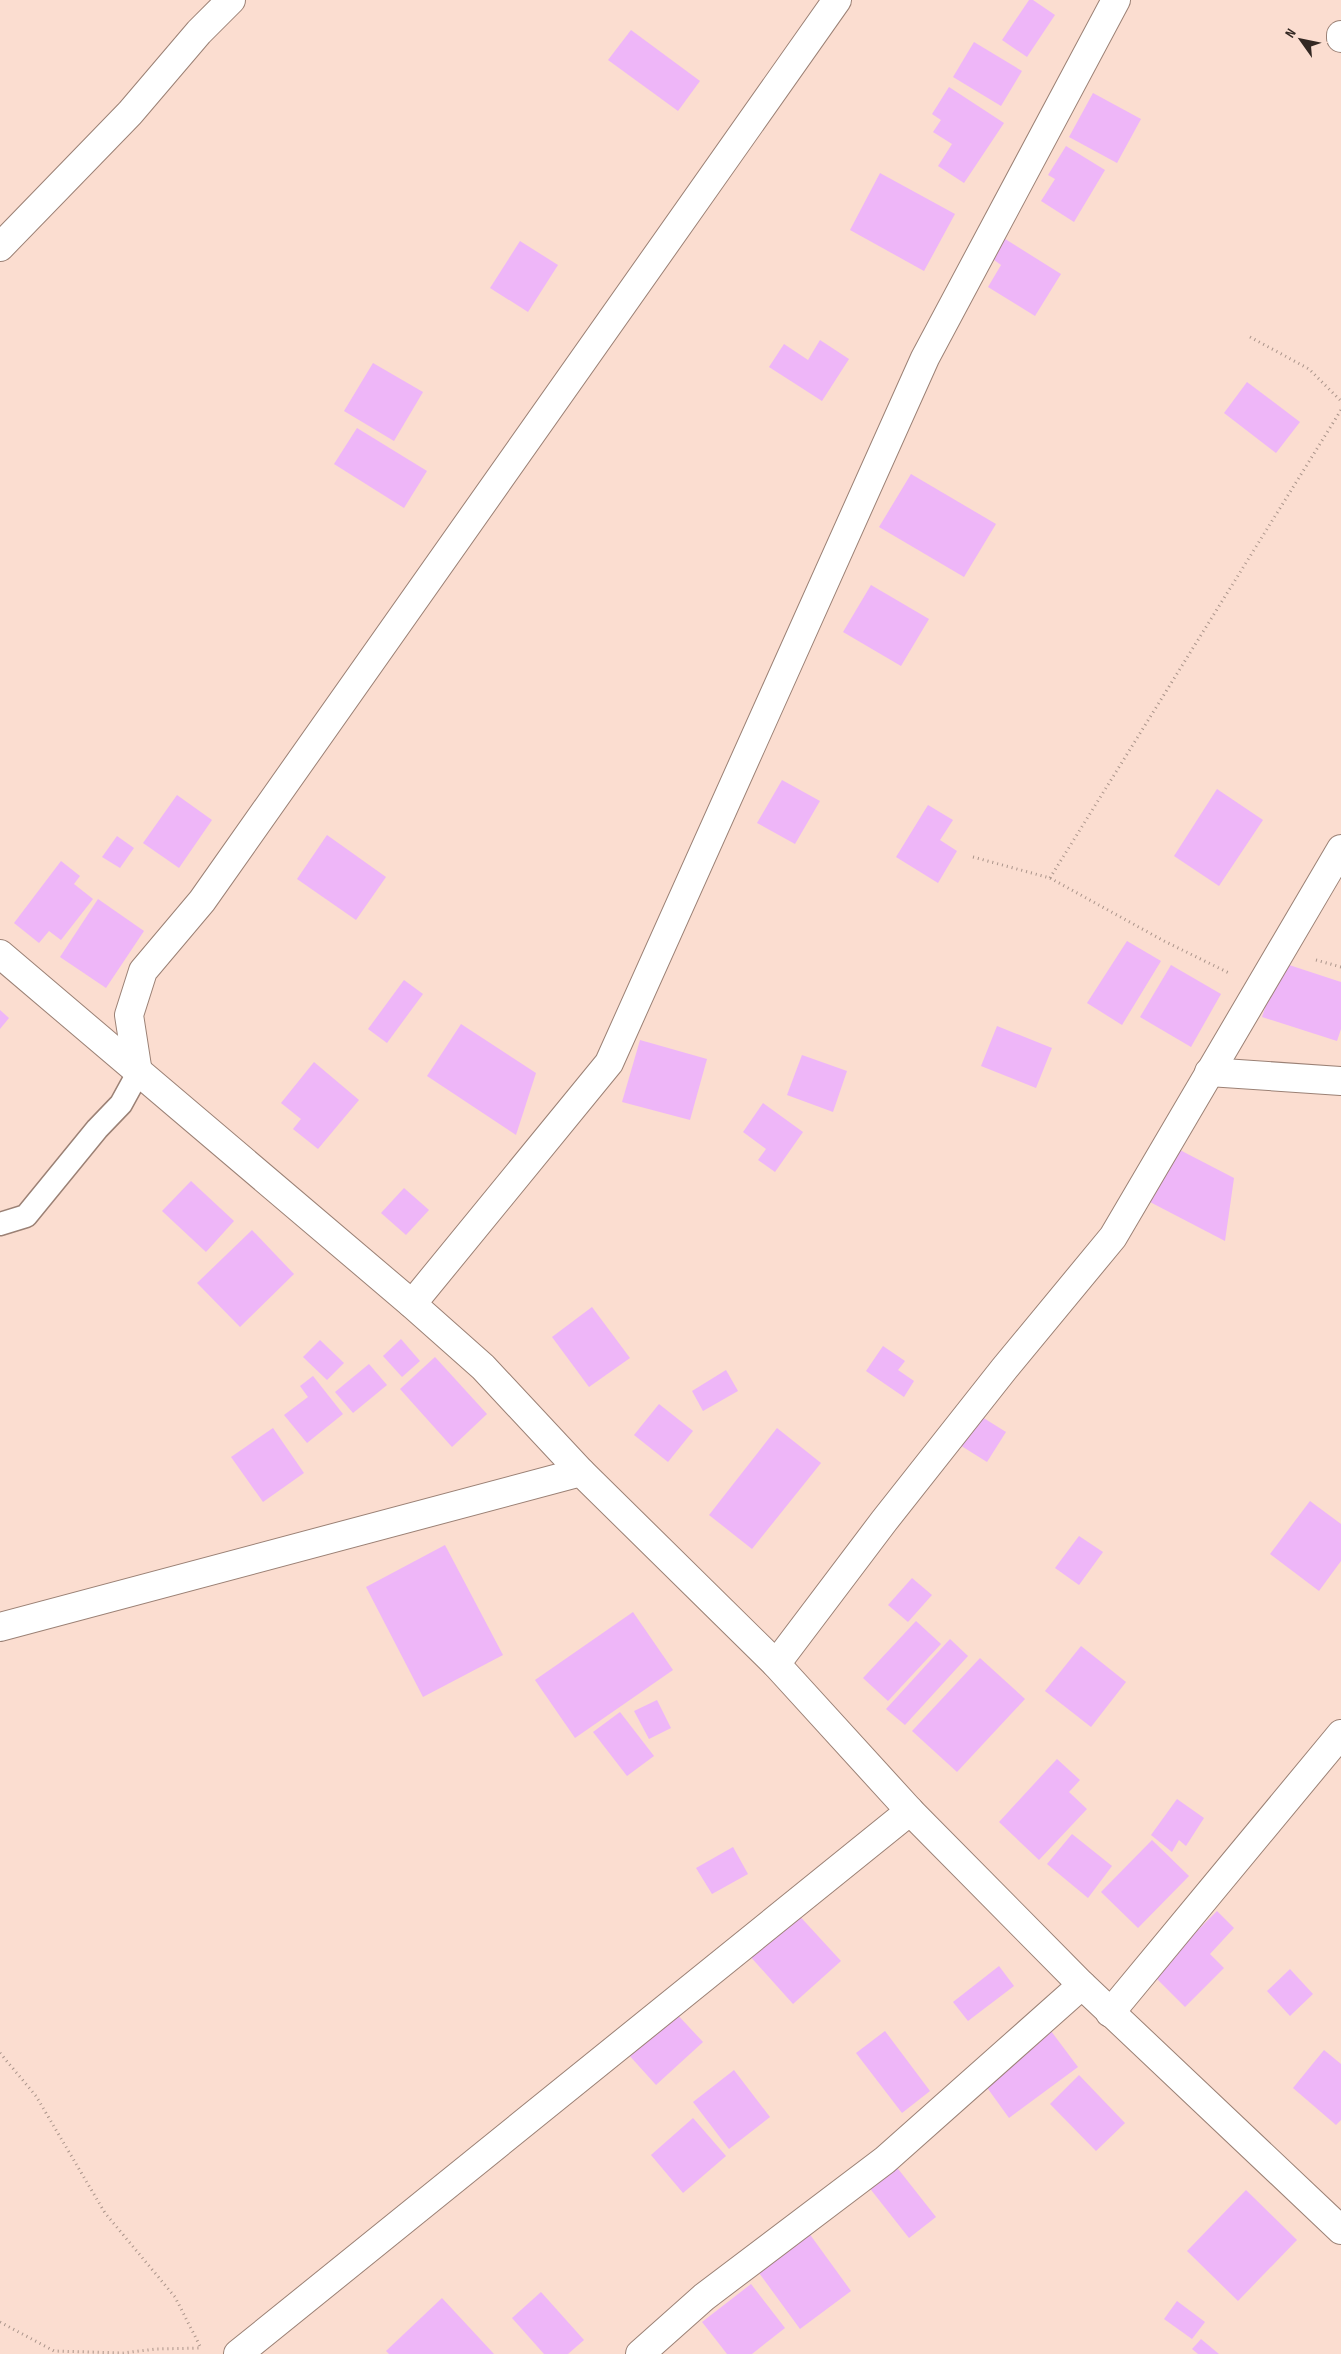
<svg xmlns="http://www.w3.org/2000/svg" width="1341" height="2354" viewBox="0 0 1341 2354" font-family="'Sofia Sans Condensed',sans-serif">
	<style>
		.building { fill: #eeb6f8 }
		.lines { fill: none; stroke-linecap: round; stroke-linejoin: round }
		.lane-casing { stroke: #9b8175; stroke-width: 25 }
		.street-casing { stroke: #9b8175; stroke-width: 30 }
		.path { stroke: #aa948a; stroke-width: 3; stroke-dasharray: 1 4; stroke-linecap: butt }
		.lane { stroke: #fff; stroke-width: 22 }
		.street { stroke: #fff; stroke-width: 28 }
	</style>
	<rect width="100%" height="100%" fill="#fbddd0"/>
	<!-- building -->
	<g class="building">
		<path d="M 1029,0 L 1033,0 L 1055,15 L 1027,57 L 1002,40 Z"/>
		<path d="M 631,30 L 700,81 L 678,111 L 608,60 Z"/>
		<path d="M 974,42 L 1022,71 L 1001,106 L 953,77 Z"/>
		<path d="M 949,87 L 1004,123 L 964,183 L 938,166 L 952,144 L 933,132 L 941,120 L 932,114 Z"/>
		<path d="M 1093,93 L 1141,119 L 1117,163 L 1069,137 Z"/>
		<path d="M 1066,146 L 1105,170 L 1074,222 L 1041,201 L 1055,179 L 1048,175 Z"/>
		<path d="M 880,173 L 955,214 L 924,271 L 850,230 Z"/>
		<path d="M 1002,237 L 1061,274 L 1035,316 L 988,287 L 1001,265 L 990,257 Z"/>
		<path d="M 520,241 L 558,265 L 528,312 L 490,288 Z"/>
		<path d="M 820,340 L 849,359 L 822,401 L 769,367 L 784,344 L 808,360 Z"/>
		<path d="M 373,363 L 423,392 L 394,441 L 344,411 Z"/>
		<path d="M 1247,382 L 1300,422 L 1276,453 L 1224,413 Z"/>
		<path d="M 357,428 L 427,471 L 404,508 L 334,464 Z"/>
		<path d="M 911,474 L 996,524 L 964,577 L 879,527 Z"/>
		<path d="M 871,585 L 929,619 L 901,666 L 843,632 Z"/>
		<path d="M 782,780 L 820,801 L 795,844 L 757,823 Z"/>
		<path d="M 1217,789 L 1263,820 L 1219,886 L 1174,856 Z"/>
		<path d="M 177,795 L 212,820 L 179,868 L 143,843 Z"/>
		<path d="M 928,805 L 953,820 L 940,840 L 957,851 L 938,883 L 896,857 Z"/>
		<path d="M 327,835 L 386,877 L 356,920 L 297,879 Z"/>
		<path d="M 117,836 L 134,848 L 120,868 L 102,857 Z"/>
		<path d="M 61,861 L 80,876 L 74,884 L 93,899 L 61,940 L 49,931 L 39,943 L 14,923 Z"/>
		<path d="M 98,899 L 144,931 L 106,988 L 60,957 Z"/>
		<path d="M 1127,941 L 1161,961 L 1122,1025 L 1087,1003 Z"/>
		<path d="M 1280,962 L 1341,982 L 1341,1029 L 1337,1041 L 1262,1017 Z"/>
		<path d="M 1171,965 L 1221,994 L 1191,1047 L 1140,1017 Z"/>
		<path d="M 404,980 L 423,994 L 387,1043 L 368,1029 Z"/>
		<path d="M 0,1010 L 9,1018 L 0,1029 Z"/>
		<path d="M 461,1024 L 536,1073 L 516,1135 L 427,1076 Z"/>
		<path d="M 997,1026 L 1052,1048 L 1036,1088 L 981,1066 Z"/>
		<path d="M 640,1040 L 707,1059 L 690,1120 L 622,1102 Z"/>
		<path d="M 802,1055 L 847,1071 L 833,1112 L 787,1095 Z"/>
		<path d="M 314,1062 L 359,1100 L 318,1149 L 293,1129 L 301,1119 L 281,1103 Z"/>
		<path d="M 763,1103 L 803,1132 L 775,1172 L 758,1160 L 766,1149 L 743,1132 Z"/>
		<path d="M 1178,1149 L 1234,1178 L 1225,1241 L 1150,1202 Z"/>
		<path d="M 191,1181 L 234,1221 L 206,1252 L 162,1211 Z"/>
		<path d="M 404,1188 L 429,1210 L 406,1235 L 381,1213 Z"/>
		<path d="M 252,1230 L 294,1274 L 240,1327 L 197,1283 Z"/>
		<path d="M 592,1307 L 630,1358 L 589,1387 L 552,1337 Z"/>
		<path d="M 401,1339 L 420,1361 L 402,1377 L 383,1356 Z"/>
		<path d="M 320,1340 L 344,1363 L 327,1380 L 303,1357 Z"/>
		<path d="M 883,1346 L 905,1361 L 898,1370 L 914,1381 L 904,1397 L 866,1371 Z"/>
		<path d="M 435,1357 L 487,1414 L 452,1447 L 400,1389 Z"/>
		<path d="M 369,1364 L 387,1385 L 353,1413 L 335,1392 Z"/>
		<path d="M 726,1370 L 738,1391 L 703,1411 L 692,1391 Z"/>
		<path d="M 313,1376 L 343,1414 L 307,1443 L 284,1415 L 308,1397 L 300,1386 Z"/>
		<path d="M 659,1404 L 693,1431 L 668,1462 L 634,1435 Z"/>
		<path d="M 974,1412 L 1006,1432 L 987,1462 L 955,1442 Z"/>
		<path d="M 273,1428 L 304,1473 L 263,1502 L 231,1457 Z"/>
		<path d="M 777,1428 L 821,1463 L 752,1549 L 709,1515 Z"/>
		<path d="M 1310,1501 L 1341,1524 L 1341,1561 L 1319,1591 L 1270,1554 Z"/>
		<path d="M 1079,1536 L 1103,1552 L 1079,1585 L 1055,1568 Z"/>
		<path d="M 445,1545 L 503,1655 L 423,1697 L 366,1587 Z"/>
		<path d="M 912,1578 L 932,1595 L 908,1622 L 888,1605 Z"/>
		<path d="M 633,1612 L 673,1670 L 575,1738 L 535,1680 Z"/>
		<path d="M 916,1621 L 941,1644 L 888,1701 L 863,1678 Z"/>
		<path d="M 950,1639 L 968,1656 L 905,1725 L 886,1709 Z"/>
		<path d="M 1081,1646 L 1126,1682 L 1091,1727 L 1045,1691 Z"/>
		<path d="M 980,1658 L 1025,1699 L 957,1772 L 912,1731 Z"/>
		<path d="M 657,1700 L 671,1728 L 649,1739 L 634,1711 Z"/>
		<path d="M 620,1712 L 654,1756 L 627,1776 L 593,1732 Z"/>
		<path d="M 1057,1759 L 1080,1780 L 1069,1792 L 1087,1809 L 1039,1860 L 999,1822 Z"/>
		<path d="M 1177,1799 L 1204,1818 L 1186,1846 L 1179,1840 L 1172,1852 L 1151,1835 Z"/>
		<path d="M 1072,1834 L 1112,1866 L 1088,1898 L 1047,1864 Z"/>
		<path d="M 1152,1840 L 1189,1876 L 1138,1928 L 1101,1892 Z"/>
		<path d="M 733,1847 L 748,1874 L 712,1894 L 696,1868 Z"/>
		<path d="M 795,1911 L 841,1961 L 793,2004 L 748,1954 Z"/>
		<path d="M 1217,1911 L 1234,1928 L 1210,1954 L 1224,1968 L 1185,2007 L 1151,1973 L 1189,1933 L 1192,1936 Z"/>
		<path d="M 999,1966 L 1014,1986 L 968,2021 L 953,2002 Z"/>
		<path d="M 1290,1969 L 1313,1994 L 1290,2016 L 1267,1991 Z"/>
		<path d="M 674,2011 L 703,2042 L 656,2085 L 628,2054 Z"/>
		<path d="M 885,2031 L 930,2091 L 902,2113 L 856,2053 Z"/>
		<path d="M 1051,2031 L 1078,2067 L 1009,2118 L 983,2082 Z"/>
		<path d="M 1324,2050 L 1341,2064 L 1341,2120 L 1336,2125 L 1293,2088 Z"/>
		<path d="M 734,2070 L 770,2117 L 729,2149 L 693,2102 Z"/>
		<path d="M 1079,2075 L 1125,2123 L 1096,2151 L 1050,2104 Z"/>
		<path d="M 693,2118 L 726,2156 L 683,2193 L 651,2155 Z"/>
		<path d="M 895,2165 L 936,2217 L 909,2238 L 868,2186 Z"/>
		<path d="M 1246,2190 L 1297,2240 L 1238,2301 L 1187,2251 Z"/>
		<path d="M 806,2229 L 851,2291 L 800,2329 L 754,2266 Z"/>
		<path d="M 751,2284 L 785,2328 L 752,2354 L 727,2354 L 702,2322 Z"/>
		<path d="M 541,2292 L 584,2340 L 568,2354 L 544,2354 L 512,2318 Z"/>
		<path d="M 442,2298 L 494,2354 L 389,2354 L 386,2351 Z"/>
		<path d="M 1177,2301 L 1205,2322 L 1192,2339 L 1164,2319 Z"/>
		<path d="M 1201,2339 L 1219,2354 L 1198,2354 L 1192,2349 Z"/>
	</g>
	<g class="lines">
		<defs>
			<path id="lane" d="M 0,1224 L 26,1216 L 97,1129 L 121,1104 L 138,1073"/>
			<g id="street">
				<path d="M 1341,35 L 1341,38"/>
				<path d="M 0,247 L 130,113 L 199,32 L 231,0"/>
				<path d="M 0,954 L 412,1304 L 483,1367 L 581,1472"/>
				<path d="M 1209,1072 L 1341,1081"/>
				<path d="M 138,1073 L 129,1015 L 143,971 L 202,901 L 837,0"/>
				<path d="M 412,1304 L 609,1063 L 925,358 L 1116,0"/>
				<path d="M 0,1627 L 581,1472 L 776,1664 L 910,1811 L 1082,1985 L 1341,2230"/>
				<path d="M 776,1664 L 884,1521 L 1004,1369 L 1113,1237 L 1341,849"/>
				<path d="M 1110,2013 L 1341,1734"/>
				<path d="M 238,2354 L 910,1811"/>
				<path d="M 640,2354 L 704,2297 L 885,2160 L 1082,1985"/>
			</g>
		</defs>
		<!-- lane casing -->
		<use href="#lane" class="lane-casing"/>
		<!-- street casing -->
		<use href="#street" class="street-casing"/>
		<!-- path -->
		<g class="path">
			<path d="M 1250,337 L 1309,369 L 1341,401"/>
			<path d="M 973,857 L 1050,878 L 1164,941 L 1229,973"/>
			<path d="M 1050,878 L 1341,410"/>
			<path d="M 1316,960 L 1341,967"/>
			<path d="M 0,2053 L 36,2096 L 105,2213 L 175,2297 L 201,2348"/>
			<path d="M 0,2322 L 54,2351 L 123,2353 L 156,2349 L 202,2348"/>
		</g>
		<!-- lane -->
		<use href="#lane" class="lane"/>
		<!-- street -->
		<use href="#street" class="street"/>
	</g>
	<!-- north arrow -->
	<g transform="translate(1301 40) rotate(303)" stroke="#fbddd0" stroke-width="4" paint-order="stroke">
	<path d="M0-4L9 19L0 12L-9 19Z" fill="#332823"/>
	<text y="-8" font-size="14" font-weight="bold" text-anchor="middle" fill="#332823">N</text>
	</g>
</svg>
